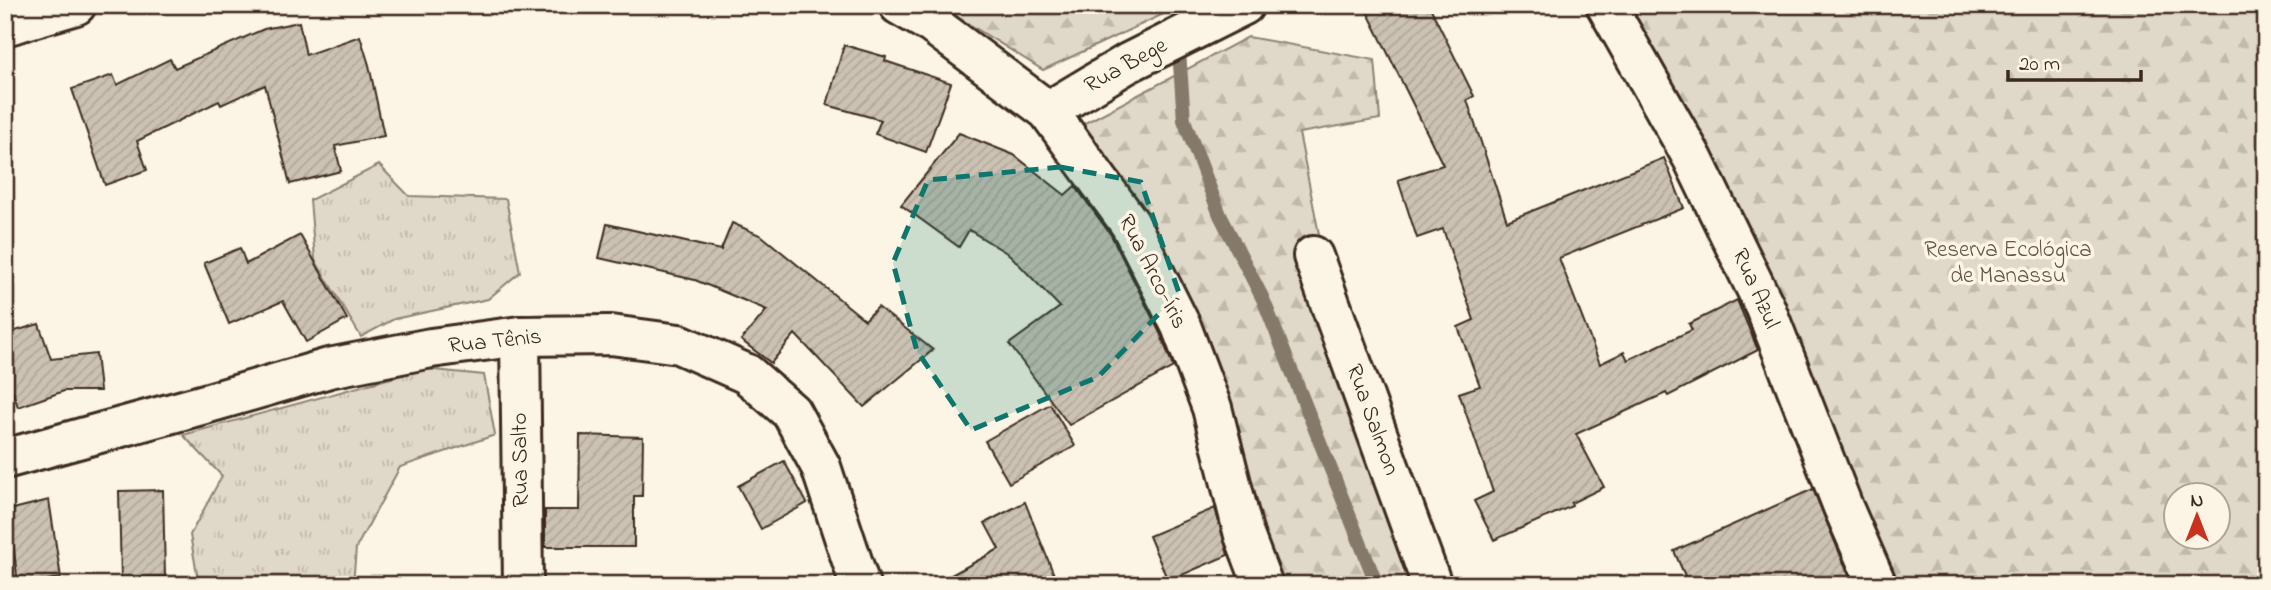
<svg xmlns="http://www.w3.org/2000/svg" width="2271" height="590" viewBox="0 0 2271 590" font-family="'Indie Flower',sans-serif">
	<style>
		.grass { fill: url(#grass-tufts); stroke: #8e8173; stroke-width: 2 }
		.forest { fill: url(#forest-firs); stroke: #8e8173; stroke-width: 2; fill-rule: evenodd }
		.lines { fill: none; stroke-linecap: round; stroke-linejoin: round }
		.stream { stroke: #85796b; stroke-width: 14 }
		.building { fill: url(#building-hatch); stroke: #3b2a1e; stroke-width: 2 }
		.minor-casing { stroke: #3b2a1e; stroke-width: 44 }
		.minor { stroke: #fcf5e5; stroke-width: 38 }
		.marked { fill: #0f766e; fill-opacity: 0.2; stroke: #0f766e; stroke-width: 5; stroke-dasharray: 14 9; stroke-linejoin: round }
		.labels { text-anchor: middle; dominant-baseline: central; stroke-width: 7; stroke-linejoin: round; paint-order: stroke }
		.street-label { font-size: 23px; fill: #3b2a1e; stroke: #fcf5e5 }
		.park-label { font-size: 23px; fill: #645648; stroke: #fcf5e5 }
	</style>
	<defs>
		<pattern id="grass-tufts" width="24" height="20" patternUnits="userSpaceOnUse" patternTransform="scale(1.75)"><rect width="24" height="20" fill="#e0d8c8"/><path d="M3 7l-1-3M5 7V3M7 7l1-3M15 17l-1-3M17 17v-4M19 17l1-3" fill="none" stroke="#c1baab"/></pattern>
		<pattern id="forest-firs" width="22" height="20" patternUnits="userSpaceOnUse" patternTransform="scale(1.75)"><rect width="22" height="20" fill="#e0d8c8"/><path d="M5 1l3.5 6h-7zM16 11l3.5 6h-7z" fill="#c1baab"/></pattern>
		<pattern id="building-hatch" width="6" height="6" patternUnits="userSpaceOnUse" patternTransform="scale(1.75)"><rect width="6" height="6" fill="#ccc2b3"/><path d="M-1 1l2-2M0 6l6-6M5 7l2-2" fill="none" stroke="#b0a79a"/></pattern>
	</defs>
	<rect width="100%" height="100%" fill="#fcf5e5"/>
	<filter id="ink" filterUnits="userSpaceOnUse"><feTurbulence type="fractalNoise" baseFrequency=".0143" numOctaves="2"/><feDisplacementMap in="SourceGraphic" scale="14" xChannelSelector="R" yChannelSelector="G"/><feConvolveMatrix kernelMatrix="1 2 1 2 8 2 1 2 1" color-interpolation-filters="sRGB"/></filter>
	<g filter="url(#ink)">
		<!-- grass -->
		<g class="grass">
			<path d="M 379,165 L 409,196 L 506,199 L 520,272 L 488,299 L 394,319 L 361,337 L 315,260 L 310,200 Z"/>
			<path d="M 424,369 L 484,375 L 495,435 L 400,467 L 356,548 L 353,585 L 199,585 L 190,535 L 222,476 L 183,435 Z"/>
		</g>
		<!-- forest -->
		<g class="forest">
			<path d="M 938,5 L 1183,5 L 1043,70 Z"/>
			<path d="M 1622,5 L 2266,5 L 2266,585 L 1863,585 ZM 2176,496 L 2218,496 L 2218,538 L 2176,538 Z"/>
			<path d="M 1248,37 L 1375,60 L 1380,119 L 1299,133 L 1355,416 L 1414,585 L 1281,585 L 1083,124 Z"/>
		</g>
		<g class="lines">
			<!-- stream -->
			<path class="stream" d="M 1180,5 L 1177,23 L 1184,120 L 1220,215 L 1263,299 L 1377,585"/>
		</g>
		<!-- building -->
		<g class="building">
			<path d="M 1364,5 L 1429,5 L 1474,96 L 1467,100 L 1507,221 L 1664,158 L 1684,208 L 1559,258 L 1600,364 L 1624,352 L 1628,360 L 1692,330 L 1689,324 L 1737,300 L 1758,350 L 1668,396 L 1666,393 L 1576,434 L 1604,487 L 1571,503 L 1572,506 L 1494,540 L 1474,501 L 1493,492 L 1459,393 L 1480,386 L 1458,327 L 1474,320 L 1443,229 L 1417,238 L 1398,180 L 1443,165 Z"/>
			<path d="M 299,22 L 306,55 L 360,36 L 369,65 L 384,136 L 335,146 L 341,171 L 290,184 L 265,85 L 221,105 L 219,101 L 137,141 L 147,170 L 105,185 L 72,89 L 113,75 L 117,85 L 170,59 L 175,68 L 264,29 Z"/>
			<path d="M 844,45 L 886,57 L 885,61 L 951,83 L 926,152 L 875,134 L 881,120 L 827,105 Z"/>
			<path d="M 959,133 L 1014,155 L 1065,195 L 1075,186 L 1111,235 L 1161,335 L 1173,367 L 1069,425 L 1009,344 L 1060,307 L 1010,255 L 969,230 L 959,247 L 901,205 Z"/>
			<path d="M 732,223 L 762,236 L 865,320 L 878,307 L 933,350 L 864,407 L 795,334 L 771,363 L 741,340 L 767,310 L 695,280 L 599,258 L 607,224 L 721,250 Z"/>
			<path d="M 300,235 L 347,319 L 306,342 L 283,301 L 229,324 L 204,263 L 240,248 L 246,264 Z"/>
			<path d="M 39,324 L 51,359 L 96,354 L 100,391 L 64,391 L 18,407 L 5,369 L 5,334 Z"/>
			<path d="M 1050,404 L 1075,446 L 1009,483 L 985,441 Z"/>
			<path d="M 580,435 L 643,437 L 642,496 L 634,496 L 634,547 L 545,547 L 545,510 L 579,510 Z"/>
			<path d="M 784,461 L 807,503 L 761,529 L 738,486 Z"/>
			<path d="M 1813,489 L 1853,585 L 1689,585 L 1674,551 Z"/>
			<path d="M 163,490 L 165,577 L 121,579 L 119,491 Z"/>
			<path d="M 49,500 L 61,578 L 18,584 L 9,510 Z"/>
			<path d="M 1025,502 L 1058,585 L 933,585 L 999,549 L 985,523 Z"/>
			<path d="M 1215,508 L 1228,555 L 1168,581 L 1149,536 Z"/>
		</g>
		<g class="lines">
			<defs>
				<g id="minor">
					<path d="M 899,5 L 932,24 L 1048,111 L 1130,224 L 1181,326 L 1212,408 L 1244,535 L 1263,585"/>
					<path d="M 1606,5 L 1693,159 L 1765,307 L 1843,507 L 1877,585"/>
					<path d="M 5,26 L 76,5"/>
					<path d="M 1048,111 L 1128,63 L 1244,5"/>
					<path d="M 1313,256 L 1432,585"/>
					<path d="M 520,336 L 523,585"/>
					<path d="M 5,459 L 205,404 L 329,368 L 431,348 L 520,336 L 611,335 L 679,344 L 747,374 L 791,412 L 821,467 L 860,585"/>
				</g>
			</defs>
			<!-- minor casing -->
			<use href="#minor" class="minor-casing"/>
			<!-- minor -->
			<use href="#minor" class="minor"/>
		</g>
	</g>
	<!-- marked area -->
	<path class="marked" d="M 1060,167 L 1141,182 L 1179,293 L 1098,377 L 971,430 L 917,351 L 893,263 L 928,180 Z"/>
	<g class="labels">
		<!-- street labels -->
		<g class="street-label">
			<text transform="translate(1126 66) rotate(-29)">Rua Bege</text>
			<text transform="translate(1152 272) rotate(63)">Rua Arco-Íris</text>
			<text transform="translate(1755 289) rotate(66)">Rua Azul</text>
			<text transform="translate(495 342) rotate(-6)">Rua Tênis</text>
			<text transform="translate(1372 420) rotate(70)">Rua Salmon</text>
			<text transform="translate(521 460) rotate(-91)">Rua Salto</text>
		</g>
		<!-- park labels -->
		<g class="park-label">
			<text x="2008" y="250">Reserva Ecológica<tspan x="2008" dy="26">de Manassu</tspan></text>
		</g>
	</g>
	<!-- margin -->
	<rect width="2271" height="590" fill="none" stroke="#fcf5e5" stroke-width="28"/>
	<rect x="14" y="14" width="2243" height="562" fill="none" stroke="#3b2a1e" stroke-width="2.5" filter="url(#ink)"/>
	<!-- north arrow -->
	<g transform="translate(2197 516)"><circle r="33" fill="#fcf5e5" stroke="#afa495" stroke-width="2"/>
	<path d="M0-5L12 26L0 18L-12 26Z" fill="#c8321e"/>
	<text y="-10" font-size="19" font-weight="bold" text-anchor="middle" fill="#3b2a1e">N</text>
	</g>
	<!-- scale -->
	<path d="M2008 70v10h133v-10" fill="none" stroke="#3b2a1e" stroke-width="3.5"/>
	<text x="2019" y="70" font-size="21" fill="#3b2a1e" stroke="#fcf5e5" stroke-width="5" paint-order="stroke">20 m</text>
</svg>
